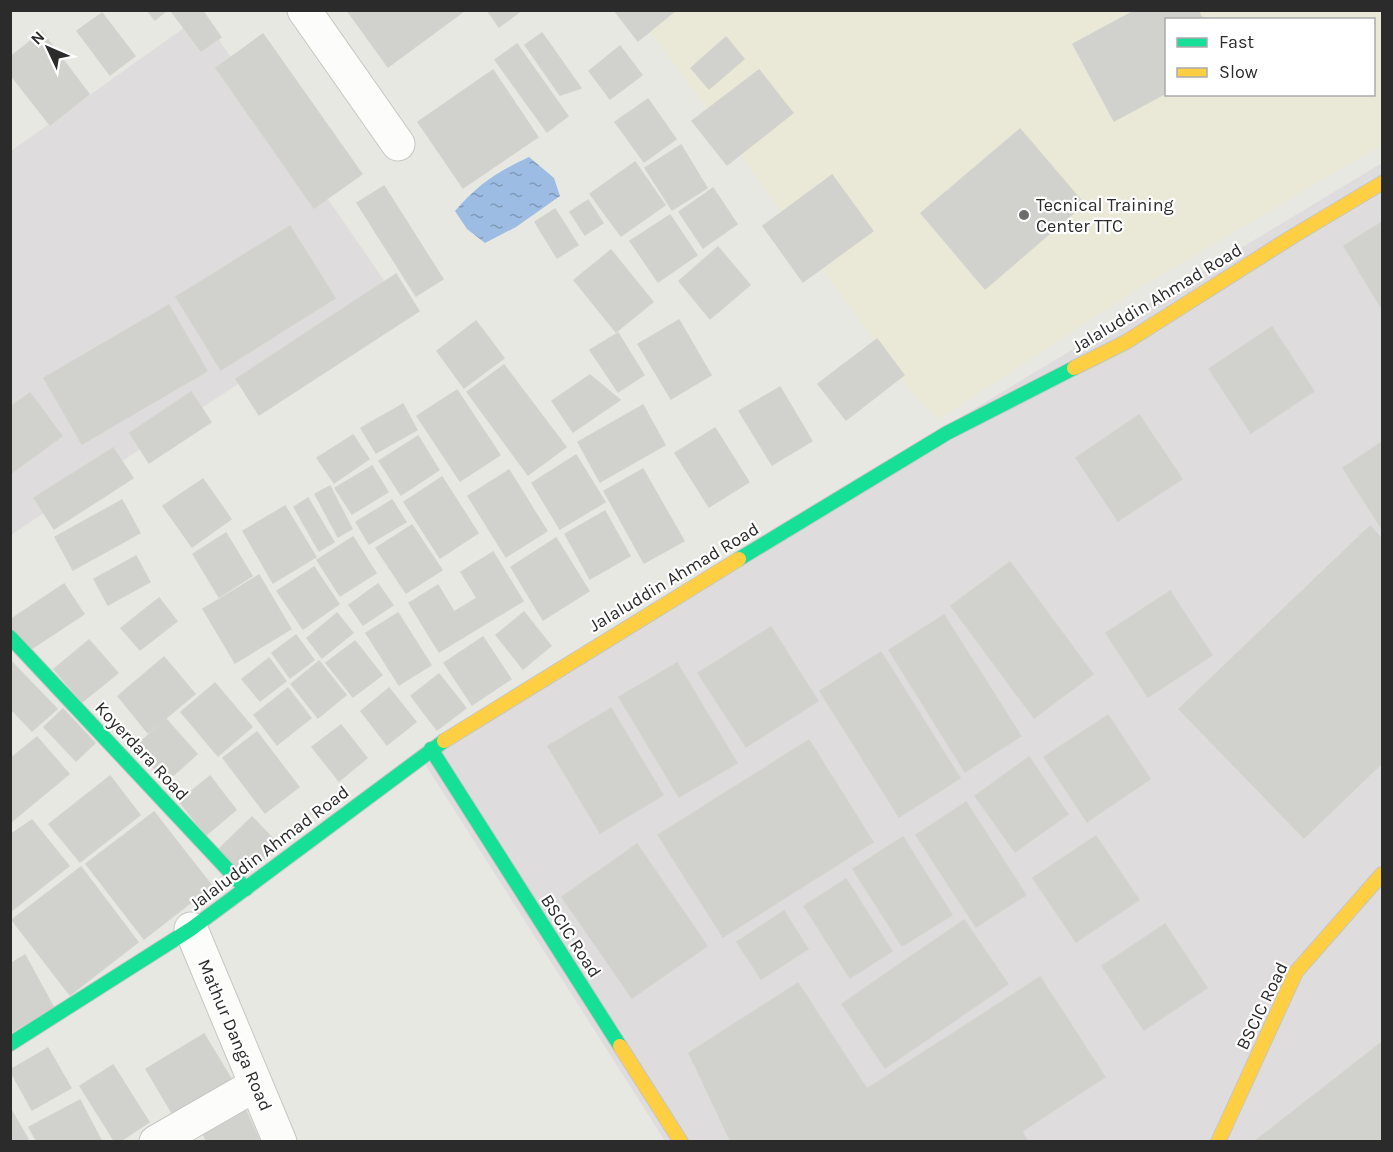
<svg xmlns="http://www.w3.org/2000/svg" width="1393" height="1152" viewBox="0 0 1393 1152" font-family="Karla,sans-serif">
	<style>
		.industrial { fill: #dedcdd }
		.education { fill: #eae9d8; fill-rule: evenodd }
		.water { fill: url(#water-ripples) }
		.building { fill: #d1d1cd; stroke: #d3d3ce; stroke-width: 1.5 }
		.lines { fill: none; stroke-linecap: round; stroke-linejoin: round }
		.street-casing { stroke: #c6c6c5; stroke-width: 35 }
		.fast-casing { stroke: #c6c6c5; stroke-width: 16 }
		.slow-casing { stroke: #c6c6c5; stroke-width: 16 }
		.street { stroke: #fcfcfb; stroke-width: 33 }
		.fast { stroke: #16e098; stroke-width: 14 }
		.slow { stroke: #ffcf43; stroke-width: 14 }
		.poi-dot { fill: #6d6d6b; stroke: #fff; stroke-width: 2 }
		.labels { text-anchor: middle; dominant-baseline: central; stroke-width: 4.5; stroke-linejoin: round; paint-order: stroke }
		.poi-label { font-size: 18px; fill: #2b2b2b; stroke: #fff; text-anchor: start }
		.street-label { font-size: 18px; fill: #2b2b2b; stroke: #fff }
	</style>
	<defs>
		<pattern id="water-ripples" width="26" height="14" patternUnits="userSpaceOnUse" patternTransform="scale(1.5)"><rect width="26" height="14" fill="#9dbce3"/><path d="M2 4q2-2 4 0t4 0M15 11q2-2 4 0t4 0" fill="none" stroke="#8099b8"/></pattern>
	</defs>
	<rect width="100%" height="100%" fill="#e8e8e2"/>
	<!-- industrial -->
	<g class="industrial">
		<path d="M 202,15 L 387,285 L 11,535 L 11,151 Z"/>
		<path d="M 1382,163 L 1382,1141 L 665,1141 L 418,753 L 944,427 Z"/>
	</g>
	<!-- education -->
	<path class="education" d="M 636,11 L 1382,11 L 1382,145 L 1143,286 L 939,419 L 918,400 ZM 1166,20 L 1374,20 L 1374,94 L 1166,94 Z"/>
	<!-- water -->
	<path class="water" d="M 529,157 L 554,178 L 560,196 L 516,227 L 485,243 L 467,229 L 455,211 C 478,184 497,172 529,157 Z"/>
	<!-- building -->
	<g class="building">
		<path d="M 147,10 L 167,10 L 155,20 Z"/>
		<path d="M 174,10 L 202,10 L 221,37 L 201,51 L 172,12 Z"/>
		<path d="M 347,10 L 463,10 L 464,11 L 388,67 Z"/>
		<path d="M 487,10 L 522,10 L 499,27 Z"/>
		<path d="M 614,10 L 676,10 L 638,41 Z"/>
		<path d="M 1136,10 L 1198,10 L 1203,20 L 1166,20 L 1166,93 L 1114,121 L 1073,44 Z"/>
		<path d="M 102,13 L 135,56 L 110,75 L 77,31 Z"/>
		<path d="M 42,32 L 89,94 L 50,125 L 10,74 L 10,57 Z"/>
		<path d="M 542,33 L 581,88 L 560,95 L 525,45 Z"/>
		<path d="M 263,34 L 362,174 L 314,208 L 216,68 Z"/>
		<path d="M 726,37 L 744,59 L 709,89 L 691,68 Z"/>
		<path d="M 517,44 L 568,116 L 547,132 L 495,60 Z"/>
		<path d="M 620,46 L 642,75 L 610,99 L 589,71 Z"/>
		<path d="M 493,70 L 538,137 L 463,188 L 418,122 Z"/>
		<path d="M 759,70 L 793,113 L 727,165 L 692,121 Z"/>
		<path d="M 648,99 L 676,139 L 644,162 L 615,122 Z"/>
		<path d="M 1020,129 L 1084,204 L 985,289 L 921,213 Z"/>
		<path d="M 681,145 L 707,188 L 672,210 L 645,168 Z"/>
		<path d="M 635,162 L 665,205 L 621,236 L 590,194 Z"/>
		<path d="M 832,175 L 873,231 L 803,282 L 763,226 Z"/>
		<path d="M 384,186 L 443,279 L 416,296 L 357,203 Z"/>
		<path d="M 713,188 L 737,224 L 703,248 L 679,212 Z"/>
		<path d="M 588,200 L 603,223 L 585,235 L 570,212 Z"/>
		<path d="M 555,209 L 578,245 L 557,258 L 535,222 Z"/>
		<path d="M 670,215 L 697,255 L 658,282 L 630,241 Z"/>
		<path d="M 1382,222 L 1382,309 L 1344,246 Z"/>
		<path d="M 290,226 L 335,298 L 221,370 L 176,297 Z"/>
		<path d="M 718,247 L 750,285 L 710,319 L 679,281 Z"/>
		<path d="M 611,250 L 653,302 L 616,332 L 574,280 Z"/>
		<path d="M 396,274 L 419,311 L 259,415 L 236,379 Z"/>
		<path d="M 169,305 L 207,371 L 82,444 L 44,378 Z"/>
		<path d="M 679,320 L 711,375 L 671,399 L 638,344 Z"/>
		<path d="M 476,321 L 504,358 L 464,388 L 437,351 Z"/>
		<path d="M 1272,327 L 1314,391 L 1251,433 L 1209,369 Z"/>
		<path d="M 618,333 L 644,375 L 618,392 L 590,350 Z"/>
		<path d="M 877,339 L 904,375 L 846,420 L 818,384 Z"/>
		<path d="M 504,365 L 566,447 L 528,475 L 467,392 Z"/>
		<path d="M 590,375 L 620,400 L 573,432 L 552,401 Z"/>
		<path d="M 780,387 L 812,441 L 772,465 L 739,411 Z"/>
		<path d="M 457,390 L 500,455 L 460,481 L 417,416 Z"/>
		<path d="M 191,392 L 211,422 L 149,463 L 130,433 Z"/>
		<path d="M 30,393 L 62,436 L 10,474 L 10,407 Z"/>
		<path d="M 403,404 L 417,430 L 376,453 L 361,428 Z"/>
		<path d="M 643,405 L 665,445 L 600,482 L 578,442 Z"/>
		<path d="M 1139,415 L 1182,479 L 1118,521 L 1076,458 Z"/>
		<path d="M 715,428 L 749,482 L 709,507 L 675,453 Z"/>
		<path d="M 353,435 L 369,459 L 334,483 L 317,458 Z"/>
		<path d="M 418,436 L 439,470 L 401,495 L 379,461 Z"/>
		<path d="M 1382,442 L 1382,529 L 1343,468 Z"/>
		<path d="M 113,448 L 133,478 L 54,529 L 34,498 Z"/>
		<path d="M 576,455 L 605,502 L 560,529 L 532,483 Z"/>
		<path d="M 372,466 L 388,492 L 352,514 L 335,488 Z"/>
		<path d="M 643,469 L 684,541 L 644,563 L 604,491 Z"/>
		<path d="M 509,470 L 547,531 L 506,557 L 468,496 Z"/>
		<path d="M 442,477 L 478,533 L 440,558 L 404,502 Z"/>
		<path d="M 203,479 L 231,519 L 192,547 L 163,506 Z"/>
		<path d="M 330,486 L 352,529 L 338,537 L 315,494 Z"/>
		<path d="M 308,498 L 334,542 L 319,551 L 294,507 Z"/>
		<path d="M 122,500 L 140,533 L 73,570 L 55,537 Z"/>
		<path d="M 392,500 L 406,522 L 369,544 L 356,522 Z"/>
		<path d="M 285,506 L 316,557 L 273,583 L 243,531 Z"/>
		<path d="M 605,511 L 630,556 L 590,579 L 565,534 Z"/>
		<path d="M 412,525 L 442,570 L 406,593 L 376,548 Z"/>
		<path d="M 1370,526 L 1382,539 L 1382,763 L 1304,838 L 1179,709 Z"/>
		<path d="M 226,533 L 252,576 L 219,597 L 193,554 Z"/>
		<path d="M 353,537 L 376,573 L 340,596 L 317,560 Z"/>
		<path d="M 556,538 L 589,591 L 543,620 L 511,567 Z"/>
		<path d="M 493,552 L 523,601 L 439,652 L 409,603 L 438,585 L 454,612 L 477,598 L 461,572 Z"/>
		<path d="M 136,556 L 150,582 L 108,605 L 94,579 Z"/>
		<path d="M 1010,562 L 1093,674 L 1034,718 L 951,606 Z"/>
		<path d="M 314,567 L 339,604 L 303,629 L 277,591 Z"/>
		<path d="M 259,575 L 291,629 L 235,663 L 203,609 Z"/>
		<path d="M 64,584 L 84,614 L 22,655 L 10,637 L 10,620 Z"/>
		<path d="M 378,584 L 393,605 L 363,625 L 349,605 Z"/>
		<path d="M 1170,591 L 1212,655 L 1148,697 L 1106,633 Z"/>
		<path d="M 159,598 L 177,621 L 140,650 L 121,628 Z"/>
		<path d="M 524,612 L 551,646 L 523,669 L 496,635 Z"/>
		<path d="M 337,613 L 353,633 L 322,658 L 307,638 Z"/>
		<path d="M 398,613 L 431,665 L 399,685 L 366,633 Z"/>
		<path d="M 944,615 L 1021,736 L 965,772 L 889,650 Z"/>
		<path d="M 771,627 L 818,701 L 746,747 L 698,673 Z"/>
		<path d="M 296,635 L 314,660 L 290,678 L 272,653 Z"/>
		<path d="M 483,637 L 511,679 L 472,705 L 444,663 Z"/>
		<path d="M 89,640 L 118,673 L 82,702 L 54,669 Z"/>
		<path d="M 355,641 L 382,675 L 353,697 L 326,663 Z"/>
		<path d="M 881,652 L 960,778 L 899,817 L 820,691 Z"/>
		<path d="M 164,657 L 195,694 L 148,733 L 118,696 Z"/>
		<path d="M 269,658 L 286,681 L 260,701 L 242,679 Z"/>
		<path d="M 10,660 L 57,709 L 32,731 L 10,708 Z"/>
		<path d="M 319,661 L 346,695 L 318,718 L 291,684 Z"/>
		<path d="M 677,663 L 737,763 L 679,797 L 619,697 Z"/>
		<path d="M 439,674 L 466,708 L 437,730 L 411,696 Z"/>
		<path d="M 215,683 L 252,727 L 218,756 L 181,712 Z"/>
		<path d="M 288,688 L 311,718 L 277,745 L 254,715 Z"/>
		<path d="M 389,688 L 416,722 L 387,745 L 361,711 Z"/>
		<path d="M 611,708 L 663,795 L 600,833 L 548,746 Z"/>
		<path d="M 63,709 L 95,743 L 76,761 L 44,727 Z"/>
		<path d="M 1108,715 L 1150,779 L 1087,822 L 1044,757 Z"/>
		<path d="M 166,719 L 197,754 L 166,782 L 135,747 Z"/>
		<path d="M 341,725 L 367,758 L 339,781 L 312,747 Z"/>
		<path d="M 257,732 L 299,787 L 265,813 L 223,758 Z"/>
		<path d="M 37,737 L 69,774 L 10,823 L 10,759 Z"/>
		<path d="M 809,740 L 873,842 L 723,937 L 658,835 Z"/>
		<path d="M 1029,757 L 1068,814 L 1015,852 L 975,796 Z"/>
		<path d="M 110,776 L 140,815 L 80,862 L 49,824 Z"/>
		<path d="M 210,776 L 236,810 L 206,835 L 179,801 Z"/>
		<path d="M 966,802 L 1026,895 L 976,927 L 916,835 Z"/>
		<path d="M 154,812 L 212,886 L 144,939 L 86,864 Z"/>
		<path d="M 252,817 L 279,845 L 245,877 L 219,849 Z"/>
		<path d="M 32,820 L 69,866 L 10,912 L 10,835 Z"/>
		<path d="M 1096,836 L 1139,900 L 1076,942 L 1033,878 Z"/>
		<path d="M 903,837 L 952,915 L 902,946 L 853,869 Z"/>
		<path d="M 637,844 L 707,946 L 632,998 L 562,897 Z"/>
		<path d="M 81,867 L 138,942 L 70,995 L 12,920 Z"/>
		<path d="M 846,879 L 892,951 L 850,978 L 804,906 Z"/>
		<path d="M 784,911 L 808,949 L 761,979 L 737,942 Z"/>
		<path d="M 964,920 L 1008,984 L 885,1068 L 842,1004 Z"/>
		<path d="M 1165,924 L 1207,988 L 1144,1030 L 1102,966 Z"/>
		<path d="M 25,955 L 54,1008 L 10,1033 L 10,964 Z"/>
		<path d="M 1040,977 L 1105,1077 L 1022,1131 L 1028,1142 L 731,1142 L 689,1053 L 798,983 L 867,1089 Z"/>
		<path d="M 204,1034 L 233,1082 L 175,1118 L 146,1069 Z"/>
		<path d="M 1382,1042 L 1382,1142 L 1254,1142 Z"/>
		<path d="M 48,1048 L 71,1088 L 32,1110 L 10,1070 Z"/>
		<path d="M 113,1065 L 149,1122 L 119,1142 L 115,1142 L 80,1086 Z"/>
		<path d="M 80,1100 L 102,1142 L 37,1142 L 29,1127 Z"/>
		<path d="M 243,1104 L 260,1142 L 207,1142 L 199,1125 Z"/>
		<path d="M 10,1108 L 28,1139 L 24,1142 L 10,1142 Z"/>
	</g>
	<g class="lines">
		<defs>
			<g id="street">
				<path d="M 304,10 L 398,144"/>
				<path d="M 191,929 L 280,1142"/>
				<path d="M 156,1142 L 255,1085"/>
			</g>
			<g id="fast">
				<path d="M 739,559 L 947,433 L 1074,368"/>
				<path d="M 10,637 L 246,889"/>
				<path d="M 431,749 L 620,1046"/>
				<path d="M 10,1044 L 191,929 L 444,741"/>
			</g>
			<g id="slow">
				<path d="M 1074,368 L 1126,342 L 1295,235 L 1382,183"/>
				<path d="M 444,741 L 739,559"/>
				<path d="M 620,1046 L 681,1142"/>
				<path d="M 1218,1142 L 1296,972 L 1382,874"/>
			</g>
		</defs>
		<!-- street casing -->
		<use href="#street" class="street-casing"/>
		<!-- fast casing -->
		<use href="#fast" class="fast-casing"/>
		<!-- slow casing -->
		<use href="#slow" class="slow-casing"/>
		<!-- street -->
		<use href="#street" class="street"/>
		<!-- fast -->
		<use href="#fast" class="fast"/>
		<!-- slow -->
		<use href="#slow" class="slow"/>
	</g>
	<!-- markers -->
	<circle class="poi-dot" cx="1024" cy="215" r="6"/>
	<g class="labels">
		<!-- poi labels -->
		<g class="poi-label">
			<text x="1036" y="205">Tecnical Training<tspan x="1036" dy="21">Center TTC</tspan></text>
		</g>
		<!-- street labels -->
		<g class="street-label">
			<text transform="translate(1157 298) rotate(-31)">Jalaluddin Ahmad Road</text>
			<text transform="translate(674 577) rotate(-31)">Jalaluddin Ahmad Road</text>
			<text transform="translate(142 751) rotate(47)">Koyerdara Road</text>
			<text transform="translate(269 848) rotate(-37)">Jalaluddin Ahmad Road</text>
			<text transform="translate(571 936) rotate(57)">BSCIC Road</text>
			<text transform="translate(1262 1006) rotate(-64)">BSCIC Road</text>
			<text transform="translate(235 1035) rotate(67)">Mathur Danga Road</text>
		</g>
	</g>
	<!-- border -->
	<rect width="1393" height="1152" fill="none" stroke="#2b2b2b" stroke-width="24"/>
	<!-- legend -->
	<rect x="1165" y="18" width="210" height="78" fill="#ffffff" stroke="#aaaaaa" stroke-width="1.5"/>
	<rect x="1177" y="38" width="30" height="9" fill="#16e098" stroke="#aaaaaa" stroke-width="1.5"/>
	<text x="1219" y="48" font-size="18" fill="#2b2b2b">Fast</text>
	<rect x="1177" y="68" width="30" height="9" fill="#ffcf43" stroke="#aaaaaa" stroke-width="1.5"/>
	<text x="1219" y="78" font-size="18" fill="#2b2b2b">Slow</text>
	<!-- north arrow -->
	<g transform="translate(48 48) rotate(314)" stroke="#ffffff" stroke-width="4.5" paint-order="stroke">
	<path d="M0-4.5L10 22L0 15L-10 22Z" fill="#2b2b2b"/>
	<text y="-9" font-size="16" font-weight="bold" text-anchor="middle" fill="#2b2b2b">N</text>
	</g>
</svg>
